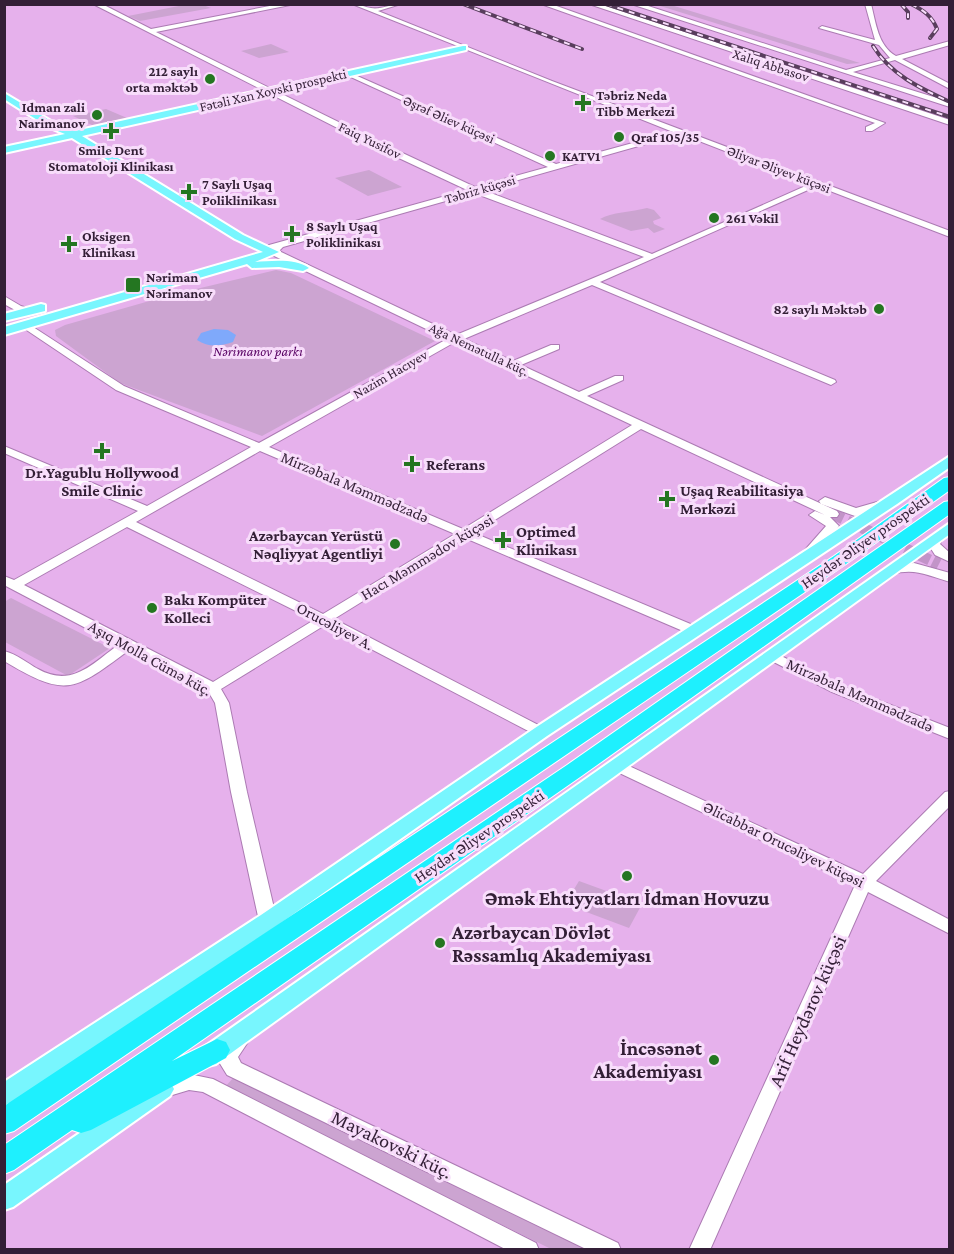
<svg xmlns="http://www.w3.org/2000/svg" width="954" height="1254" viewBox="0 0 954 1254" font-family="'Crimson Pro',serif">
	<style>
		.green { fill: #cca4d1 }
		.water { fill: #7fa9fb }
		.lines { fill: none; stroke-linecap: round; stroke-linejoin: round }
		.minor-tunnel-far1 { stroke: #c294c8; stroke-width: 11; stroke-dasharray: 11 5; stroke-linecap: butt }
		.minor-tunnel { stroke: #c294c8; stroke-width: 14; stroke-dasharray: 14 8; stroke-linecap: butt }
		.minor-casing { stroke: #ac7bb3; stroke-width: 2 }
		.major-casing { stroke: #fff; stroke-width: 4 }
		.highway-casing { stroke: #fff; stroke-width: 2 }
		.minor { fill: #fff; fill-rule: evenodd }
		.major { fill: #78f6fe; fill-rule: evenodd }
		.highway { fill: #1ef0fe; fill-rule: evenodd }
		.rail-casing { stroke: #593e5d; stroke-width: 4 }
		.rail { stroke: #f8ddfb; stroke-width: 2; stroke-dasharray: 6; stroke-linecap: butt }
		.poi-dot { fill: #247621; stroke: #f8ddfb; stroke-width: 2 }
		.labels { text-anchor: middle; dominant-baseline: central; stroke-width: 6; stroke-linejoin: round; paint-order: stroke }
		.far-street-label { font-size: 14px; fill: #331f36; stroke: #f8ddfb }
		.far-poi-label { font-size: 14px; font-weight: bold; fill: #331f36; stroke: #f8ddfb; text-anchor: start }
		.far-park-label { font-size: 14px; font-style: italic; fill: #570062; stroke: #f8ddfb }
		.poi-label { font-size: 16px; font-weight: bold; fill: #331f36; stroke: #f8ddfb; text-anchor: start }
		.street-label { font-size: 16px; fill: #331f36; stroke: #f8ddfb }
		.near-poi-label { font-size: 20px; font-weight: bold; fill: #331f36; stroke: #f8ddfb }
		.near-street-label { font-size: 20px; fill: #331f36; stroke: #f8ddfb }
	</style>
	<rect width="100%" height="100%" fill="#e6b1ec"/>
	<!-- green -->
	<g class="green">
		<path d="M 189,4 L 203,5 L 211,8 L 140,21 L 128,16 Z"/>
		<path d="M 657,5 L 671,5 L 860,63 L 847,64 Z"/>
		<path d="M 271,44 L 289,52 L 259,58 L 241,51 Z"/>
		<path d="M 106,109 L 127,118 L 92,125 L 73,116 Z"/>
		<path d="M 369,170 L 402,187 L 368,196 L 335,178 Z"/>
		<path d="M 647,208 L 654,210 L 661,218 L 653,221 L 654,224 L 665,229 L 654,233 L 648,228 L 631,231 L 600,219 C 611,212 632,212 647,208 Z"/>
		<path d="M 276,270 L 291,273 L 435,341 L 262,436 L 120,383 L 56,336 L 55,330 L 65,325 L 167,296 Z"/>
		<path d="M 11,598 L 110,648 L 68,676 L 5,642 L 4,602 Z"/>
		<path d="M 579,881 L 642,904 L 629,928 L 565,904 Z"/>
		<path d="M 235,1076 L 594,1249 L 551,1249 L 224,1088 Z"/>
	</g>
	<!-- water -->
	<path class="water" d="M 214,329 L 228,330 L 236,335 L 233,342 C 220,346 209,348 197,340 L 201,333 Z"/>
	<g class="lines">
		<!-- minor-tunnel-far1 -->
		<path class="minor-tunnel-far1" d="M 833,514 L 936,563"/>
		<!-- minor-tunnel -->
		<path class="minor-tunnel" d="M 933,561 L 939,564"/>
		<defs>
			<g id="minor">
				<path d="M 93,4 L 102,4 L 151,29 L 280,4 L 295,4 L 156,32 L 377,141 L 475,187 L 548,167 L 342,73 L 342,71 L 346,71 L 556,164 L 673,132 L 352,4 C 360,4 364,7 371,8 C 380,10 391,4 401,4 L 378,11 L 552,81 L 950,231 L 950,237 L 817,186 L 600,282 L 835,380 L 836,382 L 831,385 L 592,285 L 464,339 L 513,361 L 551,345 L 559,345 L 559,349 L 521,365 L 579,392 L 615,376 L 623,376 L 623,380 L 587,396 L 837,511 L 839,514 L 837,517 L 830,517 L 839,526 L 812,557 L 804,557 L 802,554 L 804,551 L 826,526 L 809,515 L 815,511 L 825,515 L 641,429 L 474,533 L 700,628 L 702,631 L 700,634 L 690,634 L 465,538 L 334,619 L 546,729 L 548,732 L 546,735 L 536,735 L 325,625 L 221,689 L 229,703 L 247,792 L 277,921 L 274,926 L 268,927 L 262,926 L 259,921 L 231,792 L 215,703 L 208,691 L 129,650 C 73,692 66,698 4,661 L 4,651 C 17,654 27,663 38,669 C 72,688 92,664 118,645 L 4,585 L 4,576 L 14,580 L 138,511 L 4,453 L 4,446 L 147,506 L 251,447 L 116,390 L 19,325 L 27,323 L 124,386 L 259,443 L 447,339 L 270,254 L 269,245 L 467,190 L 371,145 ZM 681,134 L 810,184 L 652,254 L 483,190 ZM 474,193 L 644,257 L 456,335 L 279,251 L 283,247 ZM 455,342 L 632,425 L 463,529 L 269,447 ZM 260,451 L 455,534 L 323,614 L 136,522 ZM 127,527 L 314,620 L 213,682 L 24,585 Z"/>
				<path d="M 541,4 L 551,4 L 885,123 L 872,131 L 866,131 L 866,127 L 875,123 Z"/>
				<path d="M 589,4 L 600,4 L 950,120 L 950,125 Z"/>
				<path d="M 631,4 L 642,4 L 846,70 L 890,58 L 879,45 L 819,28 L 822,26 L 875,40 L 865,4 L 871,4 C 876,23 878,46 896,56 L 950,41 L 950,45 L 902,59 L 950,84 L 950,89 L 895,60 L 853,72 L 950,102 L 950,107 Z"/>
				<path d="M 4,296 L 21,306 L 37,311 L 32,314 L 15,310 L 4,304 Z"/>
				<path d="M 825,497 L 856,508 L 884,500 L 890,504 L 888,507 L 855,516 L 821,504 L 819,501 Z"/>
				<path d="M 937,533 L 943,537 L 940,544 L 950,553 L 950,562 L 935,555 L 928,544 L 933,534 Z"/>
				<path d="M 914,563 L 950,573 L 950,582 C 926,575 917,568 891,574 L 885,570 L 886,567 Z"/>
				<path d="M 771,651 L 842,686 L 950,728 L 950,739 L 832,692 L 766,658 L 764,655 L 766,652 Z"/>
				<path d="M 616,760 L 863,874 L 945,792 L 950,791 L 950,806 L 876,881 L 950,920 L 950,934 L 868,892 L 710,1250 L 689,1250 L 855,885 L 611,769 L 608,765 L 611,761 Z"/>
				<path d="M 239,1034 L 246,1037 L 248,1042 L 238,1057 L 241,1063 L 618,1243 L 621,1250 L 588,1250 L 227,1075 L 219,1062 C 220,1050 227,1038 239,1034 Z"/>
				<path d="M 189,1074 L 213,1079 L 536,1243 L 539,1250 L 507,1250 L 203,1092 L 189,1090 L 159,1099 L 152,1097 L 149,1091 L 152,1085 Z"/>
			</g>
			<g id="major">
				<path d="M 463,46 L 466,46 L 466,50 L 82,136 L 243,235 L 279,252 L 255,262 C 271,261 296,258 309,268 L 303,271 L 279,267 L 252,268 L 247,264 L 4,335 L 4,327 L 263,252 L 235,239 L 72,138 L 4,153 L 4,147 L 65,134 L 50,128 L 4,99 L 4,93 L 56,124 L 75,131 Z"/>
				<path d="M 41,304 L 45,305 L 45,311 L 4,321 L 4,314 Z"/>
				<path d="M 950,456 L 950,467 L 897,504 L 547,736 L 275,927 L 12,1102 L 4,1105 L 4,1082 L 261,915 L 535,728 Z"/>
				<path d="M 950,523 L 950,534 L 216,1064 L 208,1066 L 200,1064 L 197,1057 L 200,1050 Z"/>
				<path d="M 162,1079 L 170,1082 L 174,1089 L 170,1096 L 13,1207 L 4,1210 L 4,1185 L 154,1082 Z"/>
			</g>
			<g id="highway">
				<path d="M 950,477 L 950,490 L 846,564 L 14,1131 L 4,1134 L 4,1106 L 834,556 L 944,478 Z"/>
				<path d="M 950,501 L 950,514 L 583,775 L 172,1061 L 217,1039 L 226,1042 L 230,1050 L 226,1058 L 91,1130 L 81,1133 L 72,1130 L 14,1170 L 4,1174 L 4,1145 L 567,765 L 944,502 Z"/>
			</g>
		</defs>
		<!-- minor casing -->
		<use href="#minor" class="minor-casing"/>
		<!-- major casing -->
		<use href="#major" class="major-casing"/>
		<!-- highway casing -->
		<use href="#highway" class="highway-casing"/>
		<!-- minor -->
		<use href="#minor" class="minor"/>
		<!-- major -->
		<use href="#major" class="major"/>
		<!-- highway -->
		<use href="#highway" class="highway"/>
		<defs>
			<g id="rail">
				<path d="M 463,4 L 582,49"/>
				<path d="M 606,4 L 950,117"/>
				<path d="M 901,4 L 908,12 L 908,18"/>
				<path d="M 911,4 C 923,10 932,16 937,29 L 930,38"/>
				<path d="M 873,46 C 891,75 920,88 950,102"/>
			</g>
		</defs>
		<!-- rail casing -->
		<use href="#rail" class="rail-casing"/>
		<!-- rail -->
		<use href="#rail" class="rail"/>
	</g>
	<!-- markers -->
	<g class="poi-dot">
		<circle cx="210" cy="79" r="6"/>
		<path d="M580 94h6v6h6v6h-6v6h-6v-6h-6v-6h6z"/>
		<circle cx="97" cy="115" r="6"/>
		<path d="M108 122h6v6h6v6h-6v6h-6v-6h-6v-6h6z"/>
		<circle cx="619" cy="137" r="6"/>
		<circle cx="550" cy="156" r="6"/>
		<path d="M186 183h6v6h6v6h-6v6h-6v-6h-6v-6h6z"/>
		<circle cx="714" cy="218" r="6"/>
		<path d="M289 225h6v6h6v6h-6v6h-6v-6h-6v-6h6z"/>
		<path d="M66 235h6v6h6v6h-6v6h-6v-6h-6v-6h6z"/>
		<rect x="125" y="277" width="16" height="16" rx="3"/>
		<circle cx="879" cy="309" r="6"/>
		<path d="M99 442h6v6h6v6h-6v6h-6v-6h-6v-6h6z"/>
		<path d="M409 455h6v6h6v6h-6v6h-6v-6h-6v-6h6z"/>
		<path d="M664 490h6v6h6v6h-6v6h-6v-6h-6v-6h6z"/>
		<path d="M500 531h6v6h6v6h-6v6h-6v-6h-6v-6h6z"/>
		<circle cx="395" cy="544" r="6"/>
		<circle cx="152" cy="608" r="6"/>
		<circle cx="627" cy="876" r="6"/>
		<circle cx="440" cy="943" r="6"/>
		<circle cx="714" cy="1060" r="6"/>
	</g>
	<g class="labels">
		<!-- far-street labels -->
		<g class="far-street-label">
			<text transform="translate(771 65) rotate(18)">Xalıq Abbasov</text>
			<text transform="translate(273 90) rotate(-13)">Fətəli Xan Xoyski prospekti</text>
			<text transform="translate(449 119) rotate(24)">Əşrəf Əliev küçəsi</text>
			<text transform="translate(370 140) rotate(26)">Faiq Yusifov</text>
			<text transform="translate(779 169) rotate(21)">Əliyar Əliyev küçəsi</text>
			<text transform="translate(480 189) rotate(-16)">Təbriz küçəsi</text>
			<text transform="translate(479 349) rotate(25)">Ağa Nemətulla küç.</text>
			<text transform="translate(390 374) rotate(-30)">Nazim Hacıyev</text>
		</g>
		<!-- far-poi labels -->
		<g class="far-poi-label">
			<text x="198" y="71" text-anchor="end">212 saylı<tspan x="198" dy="16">orta məktəb</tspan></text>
			<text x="596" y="95">Təbriz Neda<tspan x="596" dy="16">Tibb Merkezi</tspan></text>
			<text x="85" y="107" text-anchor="end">Idman zali<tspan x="85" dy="16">Narimanov</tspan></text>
			<text x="631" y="137">Qraf 105/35</text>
			<text x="111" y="150" text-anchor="middle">Smile Dent<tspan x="111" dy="16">Stomatoloji Klinikası</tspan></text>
			<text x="562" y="156">KATV1</text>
			<text x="202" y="184">7 Saylı Uşaq<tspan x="202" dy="16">Poliklinikası</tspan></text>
			<text x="726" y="218">261 Vəkil</text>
			<text x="306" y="226">8 Saylı Uşaq<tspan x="306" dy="16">Poliklinikası</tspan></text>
			<text x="82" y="236">Oksigen<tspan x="82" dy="16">Klinikası</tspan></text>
			<text x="146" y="277">Nəriman<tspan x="146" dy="16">Nərimanov</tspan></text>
			<text x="867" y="309" text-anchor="end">82 saylı Məktəb</text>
		</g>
		<!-- far-park labels -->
		<g class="far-park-label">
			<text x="258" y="351">Nərimanov parkı</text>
		</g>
		<!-- poi labels -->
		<g class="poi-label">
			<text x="426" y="464">Referans</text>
			<text x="102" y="472" text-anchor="middle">Dr.Yagublu Hollywood<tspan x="102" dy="18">Smile Clinic</tspan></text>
			<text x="680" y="490">Uşaq Reabilitasiya<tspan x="680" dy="18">Mərkəzi</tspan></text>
			<text x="516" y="531">Optimed<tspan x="516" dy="18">Klinikası</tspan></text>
			<text x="383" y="535" text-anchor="end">Azərbaycan Yerüstü<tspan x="383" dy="18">Nəqliyyat Agentliyi</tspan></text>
			<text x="164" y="599">Bakı Kompüter<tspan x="164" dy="18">Kolleci</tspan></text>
		</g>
		<!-- street labels -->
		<g class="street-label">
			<text transform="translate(355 487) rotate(23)">Mirzəbala Məmmədzadə</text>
			<text transform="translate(865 541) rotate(-35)">Heydər Əliyev prospekti</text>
			<text transform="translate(427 557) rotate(-31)">Hacı Məmmədov küçəsi</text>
			<text transform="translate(335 626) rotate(28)">Orucəliyev A.</text>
			<text transform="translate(150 658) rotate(29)">Aşıq Molla Cümə küç.</text>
			<text transform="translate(860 695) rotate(24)">Mirzəbala Məmmədzadə</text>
			<text transform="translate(479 836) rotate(-34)">Heydər Əliyev prospekti</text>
			<text transform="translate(784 844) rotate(26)">Əlicabbar Orucəliyev küçəsi</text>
		</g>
		<!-- near-poi labels -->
		<g class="near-poi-label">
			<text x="627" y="898">Əmək Ehtiyyatları İdman Hovuzu</text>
			<text x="452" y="932" text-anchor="start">Azərbaycan Dövlət<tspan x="452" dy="23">Rəssamlıq Akademiyası</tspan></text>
			<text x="702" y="1048" text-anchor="end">İncəsənət<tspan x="702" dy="23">Akademiyası</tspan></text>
		</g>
		<!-- near-street labels -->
		<g class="near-street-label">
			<text transform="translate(807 1011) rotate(-66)">Arif Heydərov küçəsi</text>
			<text transform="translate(392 1144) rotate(26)">Mayakovski küç.</text>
		</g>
	</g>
	<!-- border -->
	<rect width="954" height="1254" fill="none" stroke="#331f36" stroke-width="12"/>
</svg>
